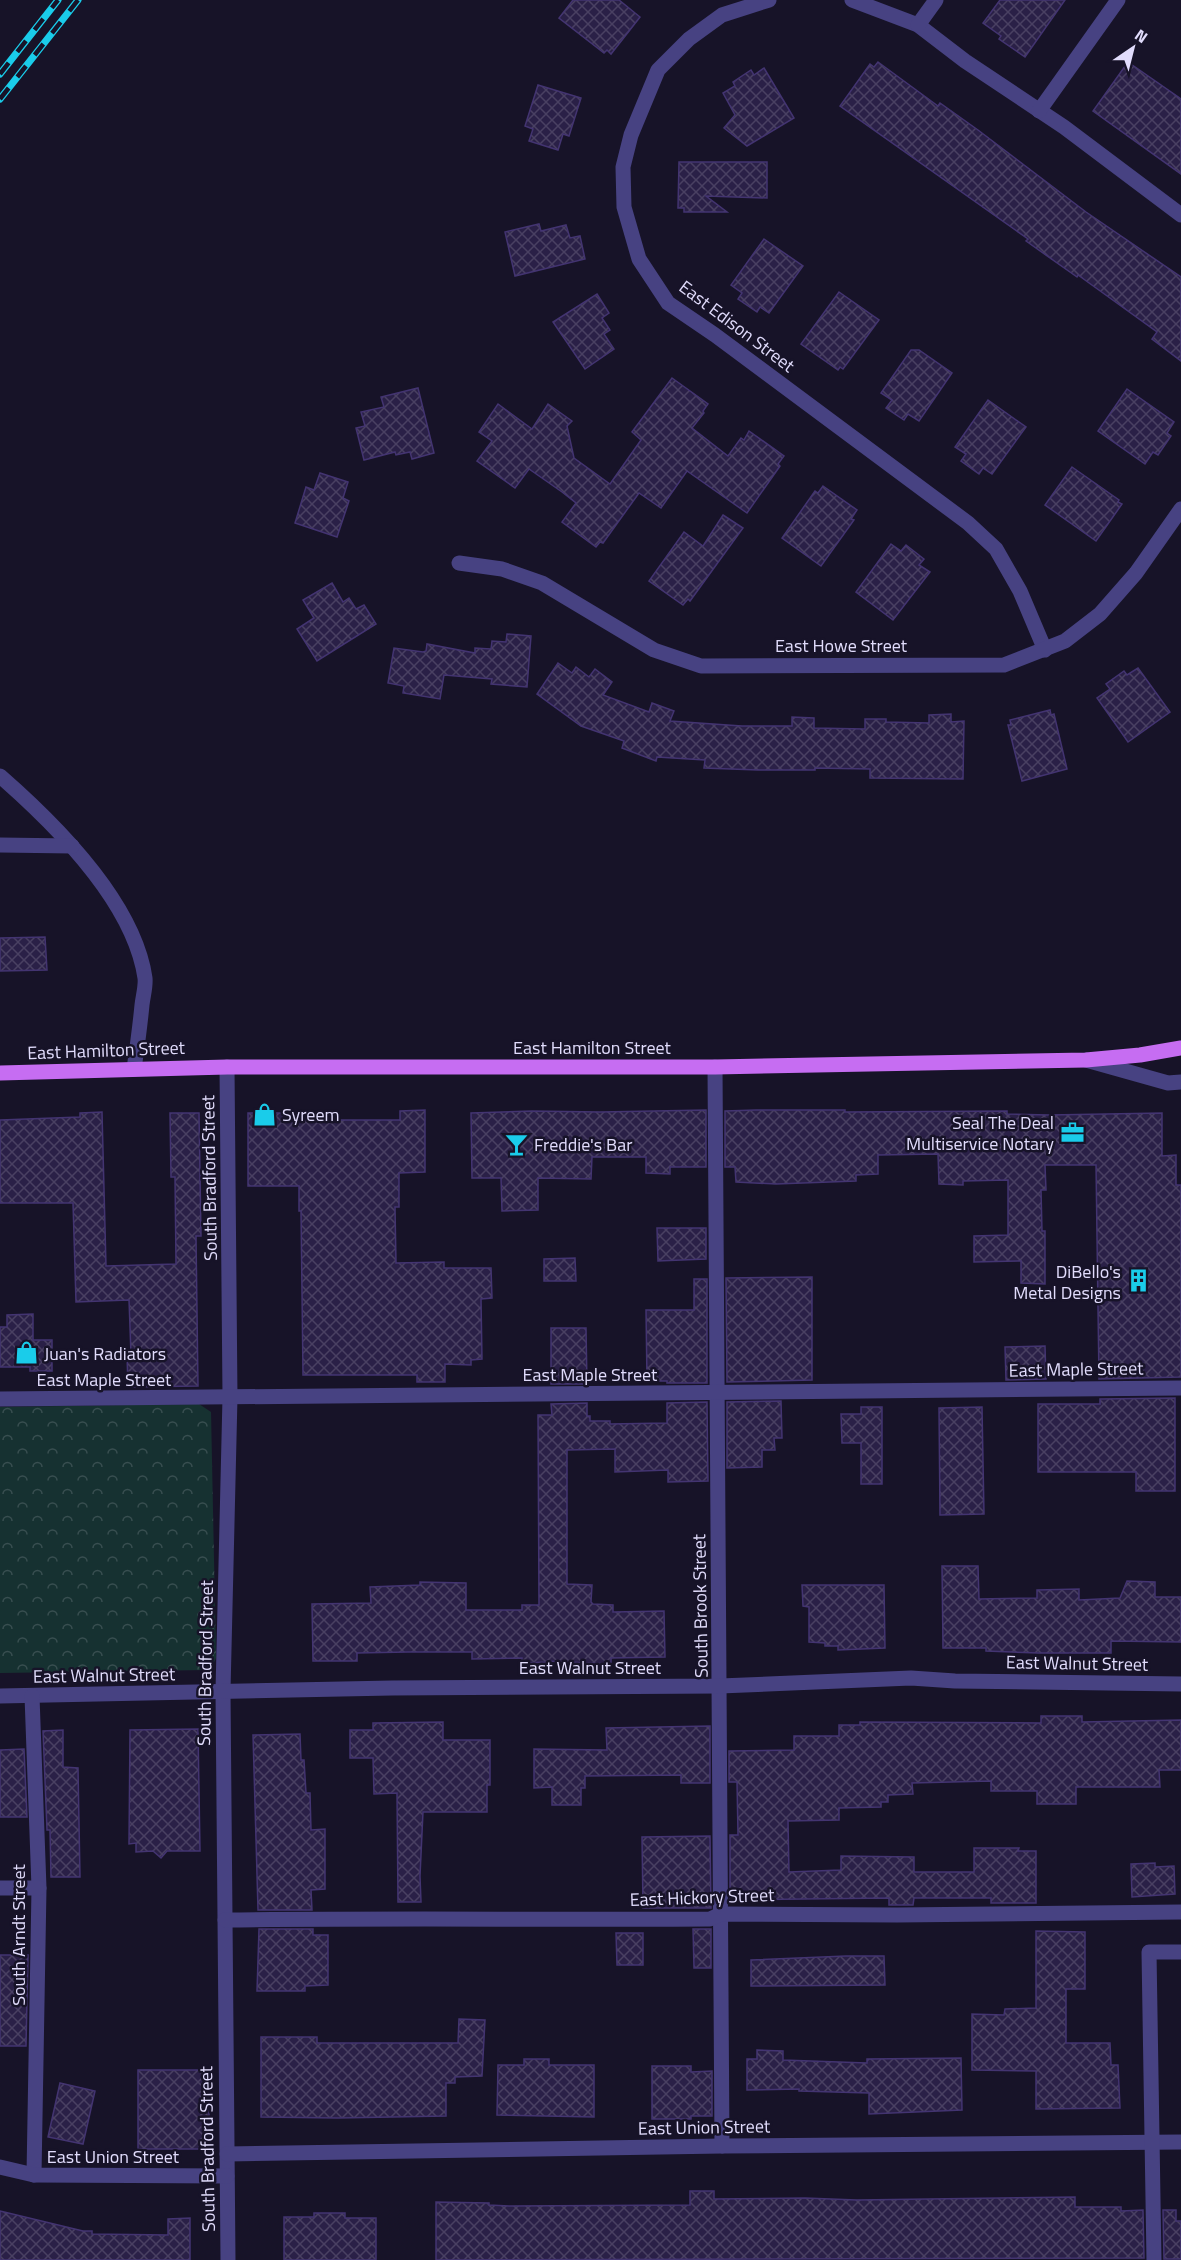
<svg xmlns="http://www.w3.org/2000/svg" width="1181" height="2260" viewBox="0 0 1181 2260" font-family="'Titillium Web',sans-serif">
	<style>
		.park { fill: url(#park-crowns) }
		.building { fill: url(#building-cross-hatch); stroke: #433471; stroke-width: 1.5 }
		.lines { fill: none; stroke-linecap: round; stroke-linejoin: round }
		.minor { stroke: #474282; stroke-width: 15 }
		.major { stroke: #c66df2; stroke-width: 15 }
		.rail-casing { stroke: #1accea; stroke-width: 7 }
		.rail { stroke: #171328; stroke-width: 4.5; stroke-dasharray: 14; stroke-linecap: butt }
		.labels { text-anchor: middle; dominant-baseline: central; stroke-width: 5; stroke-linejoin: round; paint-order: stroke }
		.street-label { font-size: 18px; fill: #e1dcfc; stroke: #171328 }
		.poi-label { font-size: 18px; fill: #e1dcfc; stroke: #171328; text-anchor: start }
	</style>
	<defs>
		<pattern id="park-crowns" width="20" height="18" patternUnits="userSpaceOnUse" patternTransform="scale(1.5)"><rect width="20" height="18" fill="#163131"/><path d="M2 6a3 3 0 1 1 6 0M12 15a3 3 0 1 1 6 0" fill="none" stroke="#384e50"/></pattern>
		<pattern id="building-cross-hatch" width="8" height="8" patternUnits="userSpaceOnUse" patternTransform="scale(1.5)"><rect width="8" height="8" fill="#2a2047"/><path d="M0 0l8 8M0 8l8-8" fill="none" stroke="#494062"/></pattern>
	</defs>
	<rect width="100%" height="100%" fill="#171328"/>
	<!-- park -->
	<path class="park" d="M 199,1404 L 211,1412 L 216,1658 L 212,1666 L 207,1670 L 0,1673 L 0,1407 Z"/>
	<!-- building -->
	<g class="building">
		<path d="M 573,0 L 619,0 L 640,17 L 611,54 L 607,50 L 604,53 L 559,18 Z"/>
		<path d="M 1000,0 L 1065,0 L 1025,57 L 999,39 L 1001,36 L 983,23 Z"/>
		<path d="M 878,62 L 938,106 L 940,103 L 978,130 L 1086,212 L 1181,277 L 1181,361 L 1152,339 L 1157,332 L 1078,275 L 1077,277 L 1026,241 L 1028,239 L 840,106 L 870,64 L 874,67 Z"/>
		<path d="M 1128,62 L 1181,99 L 1181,174 L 1093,111 Z"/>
		<path d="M 764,68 L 794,118 L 747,146 L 724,128 L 735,115 L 723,93 L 735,86 L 733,82 L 751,70 L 754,75 Z"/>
		<path d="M 538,85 L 581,98 L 569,136 L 563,134 L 558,150 L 529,141 L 533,129 L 525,126 Z"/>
		<path d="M 679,162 L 767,162 L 767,198 L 706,196 L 727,212 L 684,212 L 684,208 L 678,208 Z"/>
		<path d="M 539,224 L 541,231 L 566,225 L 570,238 L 580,236 L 585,259 L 515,276 L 505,232 Z"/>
		<path d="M 764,239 L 803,266 L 769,313 L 760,307 L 757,312 L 738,299 L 742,293 L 731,285 Z"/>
		<path d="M 839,292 L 879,320 L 843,369 L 840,367 L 838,370 L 801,344 Z"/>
		<path d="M 597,294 L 609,313 L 602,318 L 610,330 L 604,334 L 614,349 L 585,369 L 553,322 Z"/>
		<path d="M 911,350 L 919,350 L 952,373 L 919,421 L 908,414 L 904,420 L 886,408 L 892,400 L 881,393 Z"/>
		<path d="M 672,378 L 708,404 L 703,411 L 704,413 L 692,428 L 728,456 L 741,438 L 744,440 L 749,431 L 784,456 L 778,464 L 780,466 L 747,513 L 687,471 L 661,508 L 639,493 L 603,543 L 600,542 L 596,547 L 562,522 L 576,503 L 562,492 L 529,469 L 515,488 L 477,461 L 492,441 L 479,432 L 498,404 L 532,429 L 548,404 L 572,421 L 567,426 L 574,458 L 610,484 L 641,440 L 632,432 Z"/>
		<path d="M 418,388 L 434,453 L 412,459 L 410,452 L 396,455 L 395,452 L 364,460 L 356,428 L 365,426 L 361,412 L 384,407 L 381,397 Z"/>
		<path d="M 1127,389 L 1174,422 L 1167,433 L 1171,436 L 1158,455 L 1153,452 L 1145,464 L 1098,431 Z"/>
		<path d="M 988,400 L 1026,427 L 992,474 L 983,468 L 979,474 L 961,461 L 966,454 L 955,447 Z"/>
		<path d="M 1072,467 L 1119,500 L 1118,502 L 1122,504 L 1096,541 L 1045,505 Z"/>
		<path d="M 320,473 L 348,482 L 343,498 L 349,501 L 337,537 L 295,523 L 306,487 L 314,490 Z"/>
		<path d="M 823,486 L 857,510 L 851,519 L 854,520 L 821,566 L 782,538 L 815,491 L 818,493 Z"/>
		<path d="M 723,515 L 743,528 L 690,601 L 688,599 L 683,605 L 649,581 L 684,532 L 703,546 Z"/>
		<path d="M 891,544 L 901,551 L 906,545 L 924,559 L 919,565 L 930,572 L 893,620 L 856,592 Z"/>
		<path d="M 332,583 L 343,602 L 349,598 L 356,609 L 364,605 L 376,624 L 317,661 L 297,629 L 314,618 L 303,600 Z"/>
		<path d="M 507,634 L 531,636 L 527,687 L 491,684 L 492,679 L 444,675 L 440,699 L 403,693 L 404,686 L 388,683 L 394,648 L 423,652 L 426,651 L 427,644 L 475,653 L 475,648 L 491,649 L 492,641 L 506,642 Z"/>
		<path d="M 558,663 L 572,673 L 576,667 L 589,677 L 595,669 L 612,682 L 603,695 L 649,712 L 652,703 L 674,711 L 670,721 L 742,726 L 792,726 L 792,717 L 814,718 L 814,728 L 865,729 L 865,719 L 886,719 L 886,722 L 929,723 L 929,715 L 951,714 L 951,722 L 964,721 L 963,779 L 870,778 L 870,769 L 815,768 L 815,770 L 758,770 L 704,768 L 705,760 L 657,757 L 656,761 L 622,748 L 624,741 L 581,726 L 537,694 Z"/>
		<path d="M 1138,668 L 1170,712 L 1128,742 L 1097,698 L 1110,689 L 1106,684 L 1124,671 L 1127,675 Z"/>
		<path d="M 1050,710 L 1051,715 L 1054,714 L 1067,769 L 1022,781 L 1008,725 L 1011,725 L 1010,720 Z"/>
		<path d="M 45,937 L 47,970 L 0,971 L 0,938 Z"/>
		<path d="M 425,1110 L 425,1172 L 399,1173 L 399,1207 L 395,1207 L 396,1263 L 444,1262 L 444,1268 L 491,1268 L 492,1298 L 481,1299 L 482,1359 L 471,1360 L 471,1365 L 445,1364 L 445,1382 L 417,1382 L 417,1375 L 303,1375 L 301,1211 L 299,1211 L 299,1186 L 248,1186 L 248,1113 L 299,1113 L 299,1120 L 400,1120 L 400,1111 Z"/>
		<path d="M 706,1110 L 706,1167 L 670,1167 L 670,1174 L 646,1173 L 646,1157 L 592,1157 L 591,1179 L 538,1178 L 538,1210 L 502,1211 L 501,1178 L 472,1178 L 471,1113 L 532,1111 L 600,1112 Z"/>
		<path d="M 756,1110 L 845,1110 L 845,1112 L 1007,1111 L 1007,1114 L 1049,1115 L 1162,1113 L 1162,1156 L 1176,1155 L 1176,1185 L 1181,1185 L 1181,1377 L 1099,1379 L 1096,1165 L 1045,1165 L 1046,1190 L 1041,1190 L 1042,1231 L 1045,1231 L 1045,1284 L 1021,1283 L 1021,1261 L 974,1262 L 974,1236 L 1008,1235 L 1008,1180 L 963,1181 L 963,1185 L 939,1184 L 938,1154 L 878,1155 L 878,1174 L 856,1175 L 856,1181 L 776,1184 L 736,1182 L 735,1167 L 725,1167 L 725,1111 Z"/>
		<path d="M 102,1112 L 106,1266 L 176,1264 L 175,1177 L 171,1177 L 170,1113 L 199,1113 L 201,1236 L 196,1236 L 198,1386 L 128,1387 L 127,1355 L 131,1355 L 129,1300 L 76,1302 L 73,1203 L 0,1203 L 0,1120 L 80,1117 L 80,1113 Z"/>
		<path d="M 657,1228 L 706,1228 L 706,1259 L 658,1261 Z"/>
		<path d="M 575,1258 L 576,1281 L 544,1281 L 544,1259 Z"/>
		<path d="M 812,1277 L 812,1380 L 727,1382 L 726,1278 Z"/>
		<path d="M 694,1279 L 707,1279 L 707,1383 L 667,1383 L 667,1381 L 647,1381 L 646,1310 L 694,1310 Z"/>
		<path d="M 33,1314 L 33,1340 L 52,1340 L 52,1371 L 30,1371 L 30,1367 L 0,1367 L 0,1327 L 7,1327 L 7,1315 Z"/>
		<path d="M 551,1328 L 586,1328 L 587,1384 L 551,1384 Z"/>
		<path d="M 1045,1346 L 1046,1379 L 1006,1380 L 1005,1347 Z"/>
		<path d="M 1175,1398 L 1175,1491 L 1136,1491 L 1136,1472 L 1038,1472 L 1038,1404 L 1100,1404 L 1100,1399 Z"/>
		<path d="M 781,1401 L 782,1438 L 774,1438 L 775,1450 L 762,1450 L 762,1467 L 727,1468 L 727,1402 Z"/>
		<path d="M 707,1402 L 708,1481 L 668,1482 L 668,1470 L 615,1472 L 615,1449 L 567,1450 L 567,1584 L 592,1585 L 591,1602 L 593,1604 L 613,1605 L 613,1612 L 664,1611 L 665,1657 L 611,1658 L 611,1664 L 547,1661 L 548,1662 L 522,1663 L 522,1658 L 472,1659 L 472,1652 L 408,1652 L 357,1653 L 357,1661 L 313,1661 L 312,1604 L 371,1603 L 370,1587 L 420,1585 L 420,1582 L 466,1583 L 466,1610 L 522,1610 L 522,1605 L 539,1605 L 538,1415 L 552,1415 L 551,1404 L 587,1403 L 587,1416 L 590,1416 L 590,1421 L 610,1421 L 610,1424 L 667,1423 L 667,1403 Z"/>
		<path d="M 861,1407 L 882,1407 L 882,1484 L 861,1484 L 861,1443 L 842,1443 L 841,1414 L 861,1414 Z"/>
		<path d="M 982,1407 L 984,1514 L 940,1515 L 939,1408 Z"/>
		<path d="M 942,1566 L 978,1566 L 979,1599 L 1037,1598 L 1037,1590 L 1079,1589 L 1079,1600 L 1120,1598 L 1127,1581 L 1155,1582 L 1155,1597 L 1181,1597 L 1181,1642 L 1111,1641 L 1111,1653 L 1038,1653 L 986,1651 L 986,1648 L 943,1648 Z"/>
		<path d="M 802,1585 L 884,1585 L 885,1648 L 838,1650 L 838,1646 L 825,1646 L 825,1643 L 809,1642 L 809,1607 L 803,1606 Z"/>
		<path d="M 1041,1716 L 1082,1716 L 1082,1722 L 1181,1720 L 1181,1770 L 1159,1770 L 1160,1787 L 1076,1787 L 1076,1804 L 1037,1804 L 1037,1791 L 991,1791 L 991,1781 L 912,1783 L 913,1794 L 888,1795 L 888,1802 L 881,1802 L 881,1807 L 839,1808 L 839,1820 L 788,1821 L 789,1872 L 841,1870 L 841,1856 L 914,1857 L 914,1872 L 974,1872 L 974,1848 L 1019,1848 L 1018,1851 L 1036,1851 L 1036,1903 L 991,1903 L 991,1898 L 914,1898 L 913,1905 L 889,1905 L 889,1898 L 730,1900 L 730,1835 L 738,1835 L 737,1782 L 729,1782 L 729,1751 L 794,1750 L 794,1736 L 839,1736 L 839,1725 L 860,1725 L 860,1722 L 1041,1723 Z"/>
		<path d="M 443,1722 L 443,1740 L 490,1740 L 490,1785 L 487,1785 L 487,1812 L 423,1812 L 420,1876 L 421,1902 L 398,1902 L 397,1793 L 374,1794 L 373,1758 L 350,1758 L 350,1730 L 373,1730 L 373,1723 Z"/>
		<path d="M 710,1726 L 710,1783 L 681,1783 L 681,1775 L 585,1776 L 585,1788 L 581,1788 L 581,1805 L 552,1805 L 552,1787 L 534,1788 L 534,1749 L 607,1750 L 606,1728 Z"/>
		<path d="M 198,1729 L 200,1851 L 167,1851 L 161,1858 L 153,1851 L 136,1852 L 136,1843 L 129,1844 L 130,1730 Z"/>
		<path d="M 63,1730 L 63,1767 L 78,1768 L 80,1877 L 51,1877 L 50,1830 L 47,1830 L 43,1731 Z"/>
		<path d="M 300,1734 L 301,1760 L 304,1760 L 306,1793 L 310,1793 L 311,1830 L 325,1829 L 325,1889 L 311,1890 L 312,1910 L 258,1910 L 253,1735 Z"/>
		<path d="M 24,1749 L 27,1817 L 0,1817 L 0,1750 Z"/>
		<path d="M 710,1836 L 711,1908 L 643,1908 L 642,1837 Z"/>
		<path d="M 1155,1863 L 1155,1867 L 1174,1866 L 1175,1894 L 1132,1897 L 1131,1864 Z"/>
		<path d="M 259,1929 L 313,1929 L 313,1935 L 328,1935 L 328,1985 L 305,1986 L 305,1991 L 257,1991 Z"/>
		<path d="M 693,1929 L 711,1929 L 711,1968 L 694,1968 Z"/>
		<path d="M 1036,1931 L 1085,1932 L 1085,1989 L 1066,1989 L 1066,2043 L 1110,2043 L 1111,2065 L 1118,2065 L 1120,2108 L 1036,2109 L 1036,2071 L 972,2070 L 972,2014 L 1004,2015 L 1005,2009 L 1036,2008 Z"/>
		<path d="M 616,1933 L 643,1933 L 643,1965 L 617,1965 Z"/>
		<path d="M 0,1955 L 28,1955 L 26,2046 L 0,2046 Z"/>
		<path d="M 846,1956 L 884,1956 L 885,1985 L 751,1986 L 751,1960 Z"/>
		<path d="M 459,2019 L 485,2020 L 482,2076 L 455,2077 L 455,2083 L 446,2083 L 446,2116 L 338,2118 L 261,2117 L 261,2037 L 317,2037 L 317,2043 L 458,2043 Z"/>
		<path d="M 757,2050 L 783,2051 L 783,2060 L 867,2063 L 867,2059 L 961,2058 L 962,2110 L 869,2114 L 869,2093 L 799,2091 L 799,2089 L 747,2090 L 747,2059 L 757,2059 Z"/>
		<path d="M 524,2059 L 549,2059 L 549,2065 L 594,2065 L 594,2117 L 497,2115 L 498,2065 L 524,2065 Z"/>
		<path d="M 652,2066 L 691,2066 L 691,2072 L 712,2071 L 712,2116 L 691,2116 L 691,2119 L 652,2119 Z"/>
		<rect x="138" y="2070" width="71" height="79"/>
		<path d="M 60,2083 L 95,2091 L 83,2144 L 48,2137 Z"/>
		<path d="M 690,2191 L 714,2191 L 714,2199 L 805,2198 L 857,2200 L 1075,2197 L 1075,2207 L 1121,2207 L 1121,2211 L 1143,2210 L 1144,2258 L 436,2260 L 436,2202 L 489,2203 L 489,2205 L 509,2206 L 690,2205 Z"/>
		<path d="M 1163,2210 L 1176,2210 L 1176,2221 L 1181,2221 L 1181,2259 L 1164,2259 Z"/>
		<path d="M 0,2211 L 83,2231 L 92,2231 L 92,2234 L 168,2235 L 168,2219 L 190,2218 L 190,2260 L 0,2260 Z"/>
		<path d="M 314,2213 L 345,2213 L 345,2218 L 376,2218 L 376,2260 L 284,2260 L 284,2217 L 314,2217 Z"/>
	</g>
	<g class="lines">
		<!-- minor -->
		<g class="minor">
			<path d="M 769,0 L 722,15 L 689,39 L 658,70 L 631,135 L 623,167 L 624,207 L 639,259 L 668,303 L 715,335 L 968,523 L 996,549 L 1020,591 L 1045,650"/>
			<path d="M 852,0 L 918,25 L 965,61 L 1064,127 L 1181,215"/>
			<path d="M 918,25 L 936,0"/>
			<path d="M 1039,111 L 1118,0"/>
			<path d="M 459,563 L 502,569 L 542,583 L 654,650 L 701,666 L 1004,665 L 1065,641 L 1100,614 L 1136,573 L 1181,509"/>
			<path d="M 0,776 C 55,824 134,902 145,978 C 146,986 143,996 142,1005 C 140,1026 137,1048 134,1069"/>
			<path d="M 0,845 L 72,846"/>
			<path d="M 1086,1060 L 1168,1083 L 1181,1082"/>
			<path d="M 227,1067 L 230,1397 L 223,1691 L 228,2260"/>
			<path d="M 715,1067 L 722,2146"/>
			<path d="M 0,1399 L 1181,1388"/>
			<path d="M 0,1696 L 392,1688 L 720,1686 L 911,1678 L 955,1681 L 1181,1684"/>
			<path d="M 32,1696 L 39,1888 L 34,2175"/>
			<path d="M 0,1888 L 39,1888"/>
			<path d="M 225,1920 C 387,1918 548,1920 710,1919 L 721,1914 L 897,1915 L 1181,1912"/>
			<path d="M 227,2154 L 722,2146 L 1181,2142"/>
			<path d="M 0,2167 L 34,2175 L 227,2176"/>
			<path d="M 1154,2260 L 1149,1952 L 1181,1952"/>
		</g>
		<!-- major -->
		<path class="major" d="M 0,1073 L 227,1067 L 715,1067 L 1086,1060 L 1140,1055 L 1181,1048"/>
		<defs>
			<g id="rail">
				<path d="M 0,74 L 58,0"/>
				<path d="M 0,99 L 78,0"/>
			</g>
		</defs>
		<!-- rail casing -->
		<use href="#rail" class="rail-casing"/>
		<!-- rail -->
		<use href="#rail" class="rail"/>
	</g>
	<!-- icons -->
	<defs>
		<symbol id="shop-bare" viewBox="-9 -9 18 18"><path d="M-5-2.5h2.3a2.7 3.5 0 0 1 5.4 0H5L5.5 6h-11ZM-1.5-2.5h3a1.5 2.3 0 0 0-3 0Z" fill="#1accea" stroke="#171328" stroke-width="2.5" paint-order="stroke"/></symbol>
		<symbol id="office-bare" viewBox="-9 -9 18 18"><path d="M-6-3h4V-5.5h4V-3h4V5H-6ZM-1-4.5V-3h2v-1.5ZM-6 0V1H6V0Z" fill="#1accea" stroke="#171328" stroke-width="2.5" paint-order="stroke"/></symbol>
		<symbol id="bar-bare" viewBox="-9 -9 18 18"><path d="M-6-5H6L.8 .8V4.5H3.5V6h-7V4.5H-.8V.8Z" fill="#1accea" stroke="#171328" stroke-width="2.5" paint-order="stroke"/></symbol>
		<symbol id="building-bare" viewBox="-9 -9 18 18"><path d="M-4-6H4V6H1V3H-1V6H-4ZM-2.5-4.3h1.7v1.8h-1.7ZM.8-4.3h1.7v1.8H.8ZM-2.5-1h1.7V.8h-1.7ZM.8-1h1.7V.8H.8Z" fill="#1accea" stroke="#171328" stroke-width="2.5" paint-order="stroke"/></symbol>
	</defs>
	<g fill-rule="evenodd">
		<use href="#shop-bare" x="248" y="1098" width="33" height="33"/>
		<use href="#office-bare" x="1056" y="1116" width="33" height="33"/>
		<use href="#bar-bare" x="500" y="1128" width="33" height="33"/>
		<use href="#building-bare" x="1122" y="1264" width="33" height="33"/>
		<use href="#shop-bare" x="10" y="1336" width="33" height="33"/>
	</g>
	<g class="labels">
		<!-- street labels -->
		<g class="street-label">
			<text transform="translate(737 326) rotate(37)">East Edison Street</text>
			<text x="841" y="645">East Howe Street</text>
			<text x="592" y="1047">East Hamilton Street</text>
			<text transform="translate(106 1050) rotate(-2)">East Hamilton Street</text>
			<text transform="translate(209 1178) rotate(-91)">South Bradford Street</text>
			<text transform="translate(1076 1369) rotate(-1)">East Maple Street</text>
			<text x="590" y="1374">East Maple Street</text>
			<text x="104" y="1379">East Maple Street</text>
			<text transform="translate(700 1606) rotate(-91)">South Brook Street</text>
			<text transform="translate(205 1663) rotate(-89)">South Bradford Street</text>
			<text transform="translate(1077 1663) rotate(1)">East Walnut Street</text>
			<text x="590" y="1667">East Walnut Street</text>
			<text transform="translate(104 1675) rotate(-1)">East Walnut Street</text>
			<text transform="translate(702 1897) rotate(-2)">East Hickory Street</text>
			<text transform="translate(18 1935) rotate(-90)">South Arndt Street</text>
			<text transform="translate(704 2127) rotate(-1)">East Union Street</text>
			<text transform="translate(207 2149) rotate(-91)">South Bradford Street</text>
			<text x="113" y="2156">East Union Street</text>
		</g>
		<!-- poi labels -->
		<g class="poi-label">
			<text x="282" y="1114">Syreem</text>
			<text x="1054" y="1122" text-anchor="end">Seal The Deal<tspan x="1054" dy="21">Multiservice Notary</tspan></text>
			<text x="534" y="1144">Freddie's Bar</text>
			<text x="1121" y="1271" text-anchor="end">DiBello's<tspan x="1121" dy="21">Metal Designs</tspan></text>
			<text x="44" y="1353">Juan's Radiators</text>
		</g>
	</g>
	<!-- north arrow -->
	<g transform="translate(1133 48) rotate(35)" stroke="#171328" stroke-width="4.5" paint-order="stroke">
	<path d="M0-4.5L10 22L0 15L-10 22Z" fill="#e1dcfc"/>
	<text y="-9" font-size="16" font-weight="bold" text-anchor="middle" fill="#e1dcfc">N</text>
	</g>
</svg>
